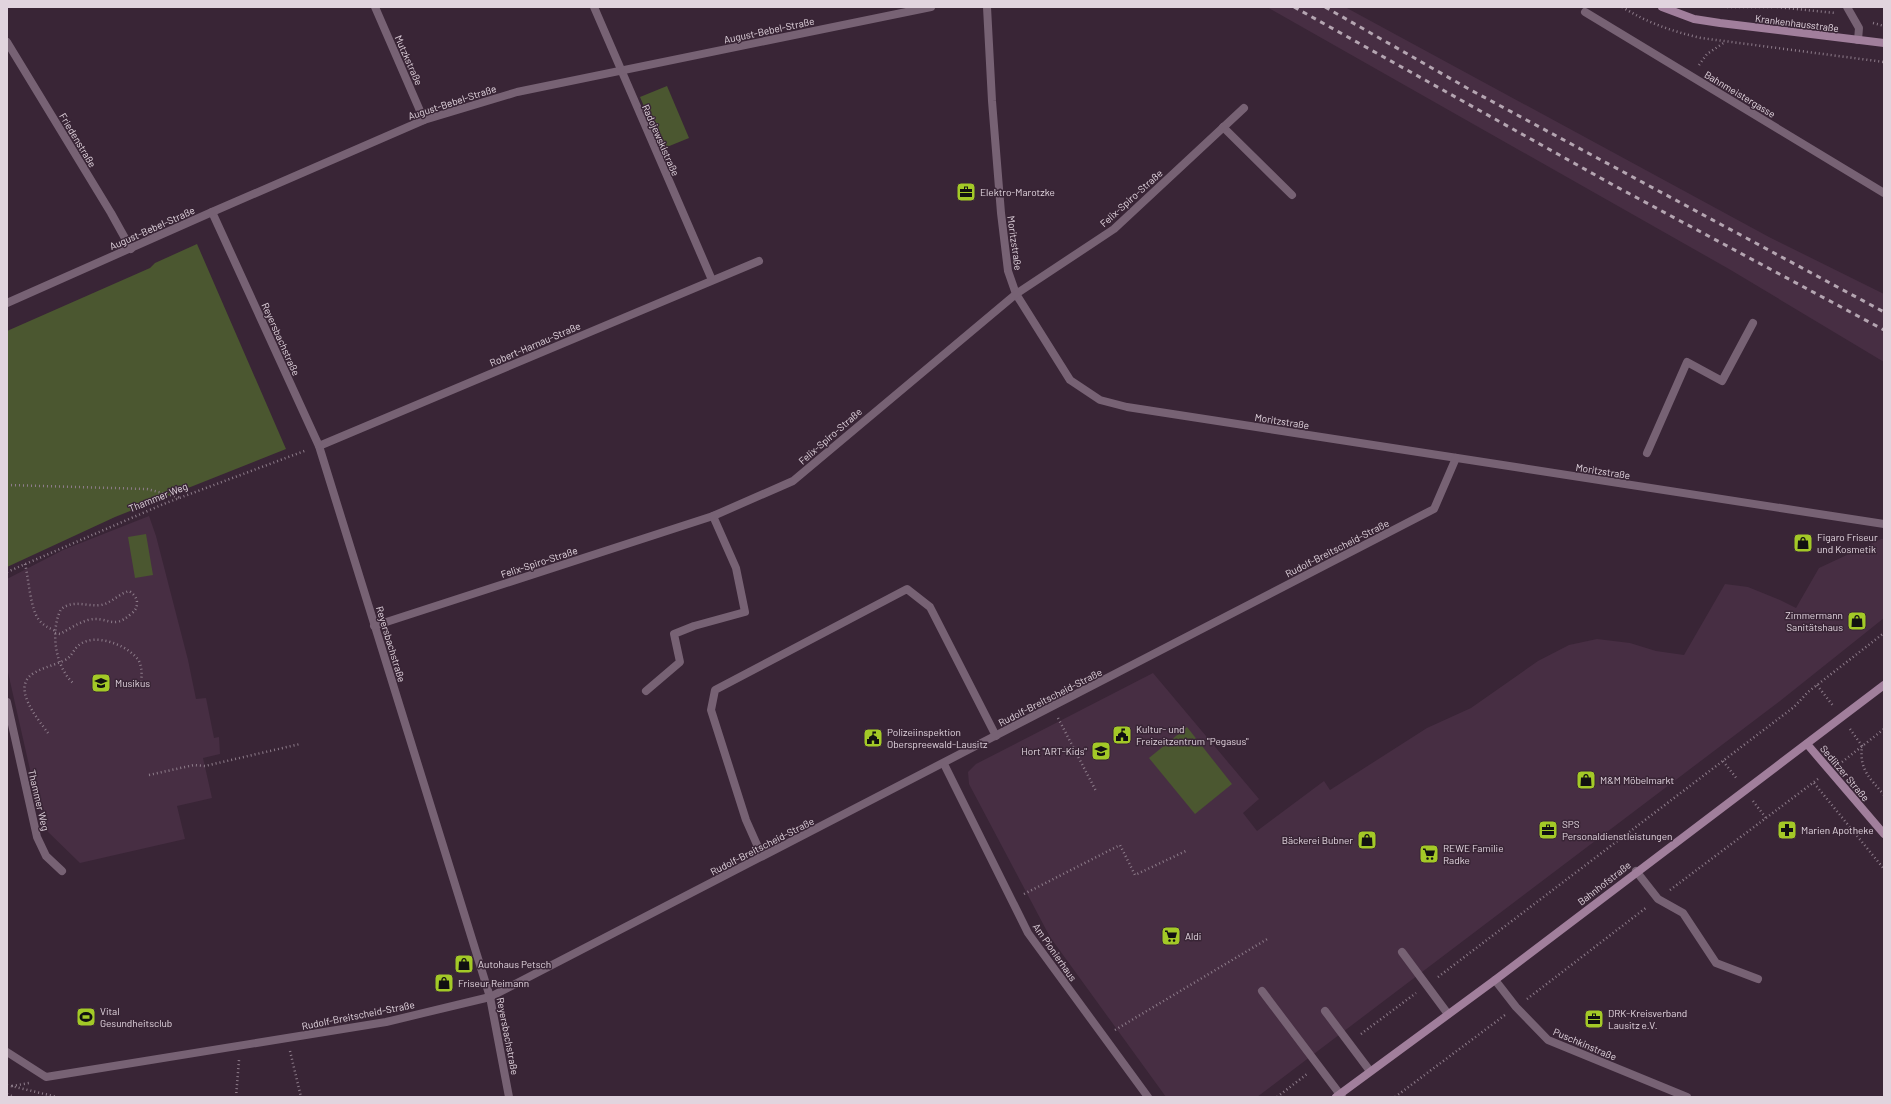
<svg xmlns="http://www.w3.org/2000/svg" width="1891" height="1104" viewBox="0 0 1891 1104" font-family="Barlow,sans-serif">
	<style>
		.built { fill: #472e43 }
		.green { fill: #4b5730 }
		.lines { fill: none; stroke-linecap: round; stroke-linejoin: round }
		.path { stroke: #8e7d8b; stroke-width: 2.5; stroke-dasharray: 1 3; stroke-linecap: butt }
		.lane { stroke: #776274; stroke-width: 8 }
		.street { stroke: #776274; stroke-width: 8 }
		.secondary { stroke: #a17f9c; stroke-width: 8 }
		.rail { stroke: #b4a5b1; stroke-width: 3; stroke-dasharray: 5 5; stroke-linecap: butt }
		.labels { text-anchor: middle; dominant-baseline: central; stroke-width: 3; stroke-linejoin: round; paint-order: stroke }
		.street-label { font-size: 10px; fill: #e1d4de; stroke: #392536 }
		.poi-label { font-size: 10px; fill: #e1d4de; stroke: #392536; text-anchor: start }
	</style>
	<rect width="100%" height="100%" fill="#392536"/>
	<!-- built -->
	<g class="built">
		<path d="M 1267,7 L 1345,7 L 1769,237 L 1884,294 L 1884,362 L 1729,269 Z"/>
		<path d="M 149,516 L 156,536 L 188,660 L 196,699 L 206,698 L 214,738 L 219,737 L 220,754 L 203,758 L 212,798 L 177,806 L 185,839 L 80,863 L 43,827 L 7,668 L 7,579 L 63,550 Z"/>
		<path d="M 1881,539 L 1884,539 L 1884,618 L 1780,701 L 1257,1097 L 1166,1097 L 1050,937 L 969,784 L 968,772 L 976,764 L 1153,673 L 1259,799 L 1243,813 L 1257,831 L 1324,781 L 1330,790 L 1427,728 L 1471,708 L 1538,661 L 1569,645 L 1597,639 L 1630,643 L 1656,651 L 1684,655 L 1725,584 L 1748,587 L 1780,600 L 1796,608 L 1819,568 Z"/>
	</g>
	<!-- green -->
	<g class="green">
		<path d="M 667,86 L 689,138 L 662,149 L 640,97 Z"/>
		<path d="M 197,244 L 286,449 L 115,517 L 7,567 L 7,331 L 150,268 L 155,263 Z"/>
		<path d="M 146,534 L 153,575 L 135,578 L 128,537 Z"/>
		<path d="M 1187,727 L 1232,784 L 1195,814 L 1149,758 Z"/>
	</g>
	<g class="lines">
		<!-- path -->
		<g class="path">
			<path d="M 1622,7 C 1648,23 1671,31 1701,38 L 1884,62"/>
			<path d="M 1727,7 L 1773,7"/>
			<path d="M 1777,7 L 1835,13"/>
			<path d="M 1873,23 L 1884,26"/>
			<path d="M 1699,65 L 1707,54 L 1725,42"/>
			<path d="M 7,485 L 147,489 L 181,498"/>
			<path d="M 25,564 C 29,580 30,608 39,620 C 44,626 49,628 56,631"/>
			<path d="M 7,572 L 166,503 L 307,450"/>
			<path d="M 55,633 L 60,634 C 69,629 78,623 88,620 C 107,615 112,631 131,614 C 135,611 137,608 137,603 C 137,598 134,594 129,591 C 119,594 111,603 101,605 C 86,607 75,599 61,609 C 50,631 55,666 73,683"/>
			<path d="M 1817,685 L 1834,707"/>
			<path d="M 1058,718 L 1096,791"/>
			<path d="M 1850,729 L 1862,746 C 1859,770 1870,778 1884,795"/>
			<path d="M 48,733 C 38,719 10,687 34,673 C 44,667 55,665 65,660 C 74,656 73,645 87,641 C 103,636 130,647 139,661 C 142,668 142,675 141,682 L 137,685"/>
			<path d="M 1723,761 L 1737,779"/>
			<path d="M 1842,762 L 1884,729"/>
			<path d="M 149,775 L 194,765 L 205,766 L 300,744"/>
			<path d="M 1814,783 L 1884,869"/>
			<path d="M 1753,801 L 1766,818"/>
			<path d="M 1670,890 L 1818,779"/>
			<path d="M 1024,894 L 1120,845 L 1135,875 L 1188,850"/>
			<path d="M 1438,977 L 1794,707 L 1808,692 L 1884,633"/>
			<path d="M 1527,999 L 1647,907"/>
			<path d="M 1115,1030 L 1269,938"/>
			<path d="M 1361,1034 L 1416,993"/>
			<path d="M 290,1051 L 301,1097"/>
			<path d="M 7,1085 L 57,1097"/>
			<path d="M 12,1086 L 29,1083"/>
			<path d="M 7,1094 L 14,1097"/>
			<path d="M 236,1097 L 239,1060"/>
			<path d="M 1277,1097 L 1307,1074"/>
			<path d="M 1395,1097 L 1505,1015"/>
		</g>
		<!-- lane -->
		<g class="lane">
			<path d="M 1647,453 L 1687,362 L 1722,381 L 1753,323"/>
			<path d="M 646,691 L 680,662 L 674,634 L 694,626 L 745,612 L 736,568 L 713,516"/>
			<path d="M 762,856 L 746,820 L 711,710 L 715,690 L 907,589 L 930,607 L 996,736"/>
			<path d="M 1636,871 L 1658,899 L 1683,913 L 1716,963 L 1758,979"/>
			<path d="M 1402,952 L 1448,1014"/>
			<path d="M 1262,991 L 1342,1097"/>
			<path d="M 1325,1011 L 1370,1071"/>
		</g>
		<!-- street -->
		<g class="street">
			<path d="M 375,7 L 424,120"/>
			<path d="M 594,7 L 712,280"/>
			<path d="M 987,7 L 992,101 L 1001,213 L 1008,271 L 1016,294 L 1070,380 L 1100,400 L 1127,407 L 1884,524"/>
			<path d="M 1847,7 L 1859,28 L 1858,40"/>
			<path d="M 1585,12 L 1884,193"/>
			<path d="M 7,42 L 111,213 L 131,249"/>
			<path d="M 1223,127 L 1292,195"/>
			<path d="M 212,212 L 319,446 L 490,997 L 509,1097"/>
			<path d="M 7,303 L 212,212 L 424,120 L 517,92 L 931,7"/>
			<path d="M 319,446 L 759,261"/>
			<path d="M 374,626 L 713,516 L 793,481 L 1016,294 L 1114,229 L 1244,108"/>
			<path d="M 7,702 L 37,837 L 46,856 L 62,871"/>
			<path d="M 944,764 L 1028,933 L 1148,1097"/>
			<path d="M 1495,980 L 1516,1007 L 1548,1040 L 1687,1097"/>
			<path d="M 7,1052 L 46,1077 L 386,1022 L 490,997 L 1434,509 L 1456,458"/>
		</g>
		<!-- secondary -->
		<g class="secondary">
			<path d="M 1662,7 L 1694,19 L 1720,23 L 1884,43"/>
			<path d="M 1807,744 L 1884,834"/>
			<path d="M 1336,1097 L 1495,980 L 1884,685"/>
		</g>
		<!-- rail -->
		<g class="rail">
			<path d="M 1294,7 L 1615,186 L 1884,330"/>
			<path d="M 1325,7 L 1467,88 L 1884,312"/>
		</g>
	</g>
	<!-- icons -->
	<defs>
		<symbol id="office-square" viewBox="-11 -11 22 22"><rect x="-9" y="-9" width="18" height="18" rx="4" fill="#a3c927" stroke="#392536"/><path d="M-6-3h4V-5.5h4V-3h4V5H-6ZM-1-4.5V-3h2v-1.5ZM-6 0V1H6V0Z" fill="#111"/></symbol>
		<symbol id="shop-square" viewBox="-11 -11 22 22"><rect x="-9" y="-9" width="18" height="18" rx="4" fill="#a3c927" stroke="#392536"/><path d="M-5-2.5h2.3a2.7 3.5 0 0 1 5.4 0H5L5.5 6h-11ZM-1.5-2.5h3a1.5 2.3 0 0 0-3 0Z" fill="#111"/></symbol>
		<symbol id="school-square" viewBox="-11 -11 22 22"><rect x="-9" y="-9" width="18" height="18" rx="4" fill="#a3c927" stroke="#392536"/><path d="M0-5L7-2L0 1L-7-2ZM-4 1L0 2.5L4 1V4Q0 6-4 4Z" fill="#111"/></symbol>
		<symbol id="civic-square" viewBox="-11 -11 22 22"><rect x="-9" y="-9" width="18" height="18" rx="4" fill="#a3c927" stroke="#392536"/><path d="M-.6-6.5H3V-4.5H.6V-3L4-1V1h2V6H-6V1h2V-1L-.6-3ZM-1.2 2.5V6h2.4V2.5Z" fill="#111"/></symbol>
		<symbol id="pharmacy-square" viewBox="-11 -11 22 22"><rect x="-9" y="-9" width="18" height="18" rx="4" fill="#a3c927" stroke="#392536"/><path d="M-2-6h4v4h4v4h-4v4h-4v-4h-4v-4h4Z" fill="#111"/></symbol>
		<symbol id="supermarket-square" viewBox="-11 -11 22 22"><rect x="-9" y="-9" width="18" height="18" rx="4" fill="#a3c927" stroke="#392536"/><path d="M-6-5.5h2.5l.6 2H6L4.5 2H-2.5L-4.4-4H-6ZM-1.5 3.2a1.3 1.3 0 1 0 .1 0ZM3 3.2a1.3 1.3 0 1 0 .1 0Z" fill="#111"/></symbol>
		<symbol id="stadium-square" viewBox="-11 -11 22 22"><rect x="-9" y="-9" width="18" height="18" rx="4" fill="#a3c927" stroke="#392536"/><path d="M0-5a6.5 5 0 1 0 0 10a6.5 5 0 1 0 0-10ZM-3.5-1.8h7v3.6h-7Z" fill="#111"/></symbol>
	</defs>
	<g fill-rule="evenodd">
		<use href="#office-square" x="955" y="181" width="22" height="22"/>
		<use href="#shop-square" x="1792" y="532" width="22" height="22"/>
		<use href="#shop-square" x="1846" y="610" width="22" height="22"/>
		<use href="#school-square" x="90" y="672" width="22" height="22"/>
		<use href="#civic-square" x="1111" y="724" width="22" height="22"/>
		<use href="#civic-square" x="862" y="727" width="22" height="22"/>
		<use href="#school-square" x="1090" y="740" width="22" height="22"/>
		<use href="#shop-square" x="1575" y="769" width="22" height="22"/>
		<use href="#office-square" x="1537" y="819" width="22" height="22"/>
		<use href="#pharmacy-square" x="1776" y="819" width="22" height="22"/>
		<use href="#shop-square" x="1356" y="829" width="22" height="22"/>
		<use href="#supermarket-square" x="1418" y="843" width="22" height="22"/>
		<use href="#supermarket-square" x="1160" y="925" width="22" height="22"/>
		<use href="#shop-square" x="453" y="953" width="22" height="22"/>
		<use href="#shop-square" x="433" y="972" width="22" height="22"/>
		<use href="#stadium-square" x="75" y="1006" width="22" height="22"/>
		<use href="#office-square" x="1583" y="1008" width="22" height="22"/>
	</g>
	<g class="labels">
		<!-- street labels -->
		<g class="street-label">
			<text transform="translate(1797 23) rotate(7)">Krankenhausstraße</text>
			<text transform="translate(769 30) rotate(-12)">August-Bebel-Straße</text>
			<text transform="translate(409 60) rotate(66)">Mutzkstraße</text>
			<text transform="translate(1740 94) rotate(31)">Bahnmeistergasse</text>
			<text transform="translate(452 102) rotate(-18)">August-Bebel-Straße</text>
			<text transform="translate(78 140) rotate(59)">Friedenstraße</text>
			<text transform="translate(661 140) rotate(66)">Radojewskistraße</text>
			<text transform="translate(1131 198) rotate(-42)">Felix-Spiro-Straße</text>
			<text transform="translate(152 228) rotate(-24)">August-Bebel-Straße</text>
			<text transform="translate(1015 243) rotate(82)">Moritzstraße</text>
			<text transform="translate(281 339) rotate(66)">Reyersbachstraße</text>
			<text transform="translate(535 344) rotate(-23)">Robert-Harnau-Straße</text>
			<text transform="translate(1282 421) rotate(9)">Moritzstraße</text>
			<text transform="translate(830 436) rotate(-41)">Felix-Spiro-Straße</text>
			<text transform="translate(1603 471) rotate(9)">Moritzstraße</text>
			<text transform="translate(158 497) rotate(-22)">Thammer Weg</text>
			<text transform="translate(1337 548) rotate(-27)">Rudolf-Breitscheid-Straße</text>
			<text transform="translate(539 562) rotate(-18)">Felix-Spiro-Straße</text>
			<text transform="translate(391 644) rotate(73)">Reyersbachstraße</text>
			<text transform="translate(1050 697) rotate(-27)">Rudolf-Breitscheid-Straße</text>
			<text transform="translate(1845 773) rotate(50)">Sedlitzer Straße</text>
			<text transform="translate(39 800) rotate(77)">Thammer Weg</text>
			<text transform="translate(762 846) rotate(-27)">Rudolf-Breitscheid-Straße</text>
			<text transform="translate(1604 883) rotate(-38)">Bahnhofstraße</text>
			<text transform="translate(1055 952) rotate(55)">Am Pionierhaus</text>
			<text transform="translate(358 1015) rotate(-11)">Rudolf-Breitscheid-Straße</text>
			<text transform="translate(508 1036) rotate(79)">Reyersbachstraße</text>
			<text transform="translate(1585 1044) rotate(23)">Puschkinstraße</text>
		</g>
		<!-- poi labels -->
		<g class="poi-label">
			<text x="980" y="192">Elektro-Marotzke</text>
			<text x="1817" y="537">Figaro Friseur<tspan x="1817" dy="12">und Kosmetik</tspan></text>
			<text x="1843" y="615" text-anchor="end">Zimmermann<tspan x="1843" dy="12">Sanitätshaus</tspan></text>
			<text x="115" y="683">Musikus</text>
			<text x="1136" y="729">Kultur- und<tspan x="1136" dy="12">Freizeitzentrum "Pegasus"</tspan></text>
			<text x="887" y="732">Polizeiinspektion<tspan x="887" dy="12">Oberspreewald-Lausitz</tspan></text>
			<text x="1087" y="751" text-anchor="end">Hort "ART-Kids"</text>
			<text x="1600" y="780">M&amp;M Möbelmarkt</text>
			<text x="1562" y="824">SPS<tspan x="1562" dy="12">Personaldienstleistungen</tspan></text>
			<text x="1801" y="830">Marien Apotheke</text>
			<text x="1353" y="840" text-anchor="end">Bäckerei Bubner</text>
			<text x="1443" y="848">REWE Familie<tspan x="1443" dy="12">Radke</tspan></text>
			<text x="1185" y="936">Aldi</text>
			<text x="478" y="964">Autohaus Petsch</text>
			<text x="458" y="983">Friseur Reimann</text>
			<text x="100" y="1011">Vital<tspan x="100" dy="12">Gesundheitsclub</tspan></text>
			<text x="1608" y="1013">DRK-Kreisverband<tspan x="1608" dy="12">Lausitz e.V.</tspan></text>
		</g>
	</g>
	<!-- border -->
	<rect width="1891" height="1104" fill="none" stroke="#e1d4de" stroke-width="16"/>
</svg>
